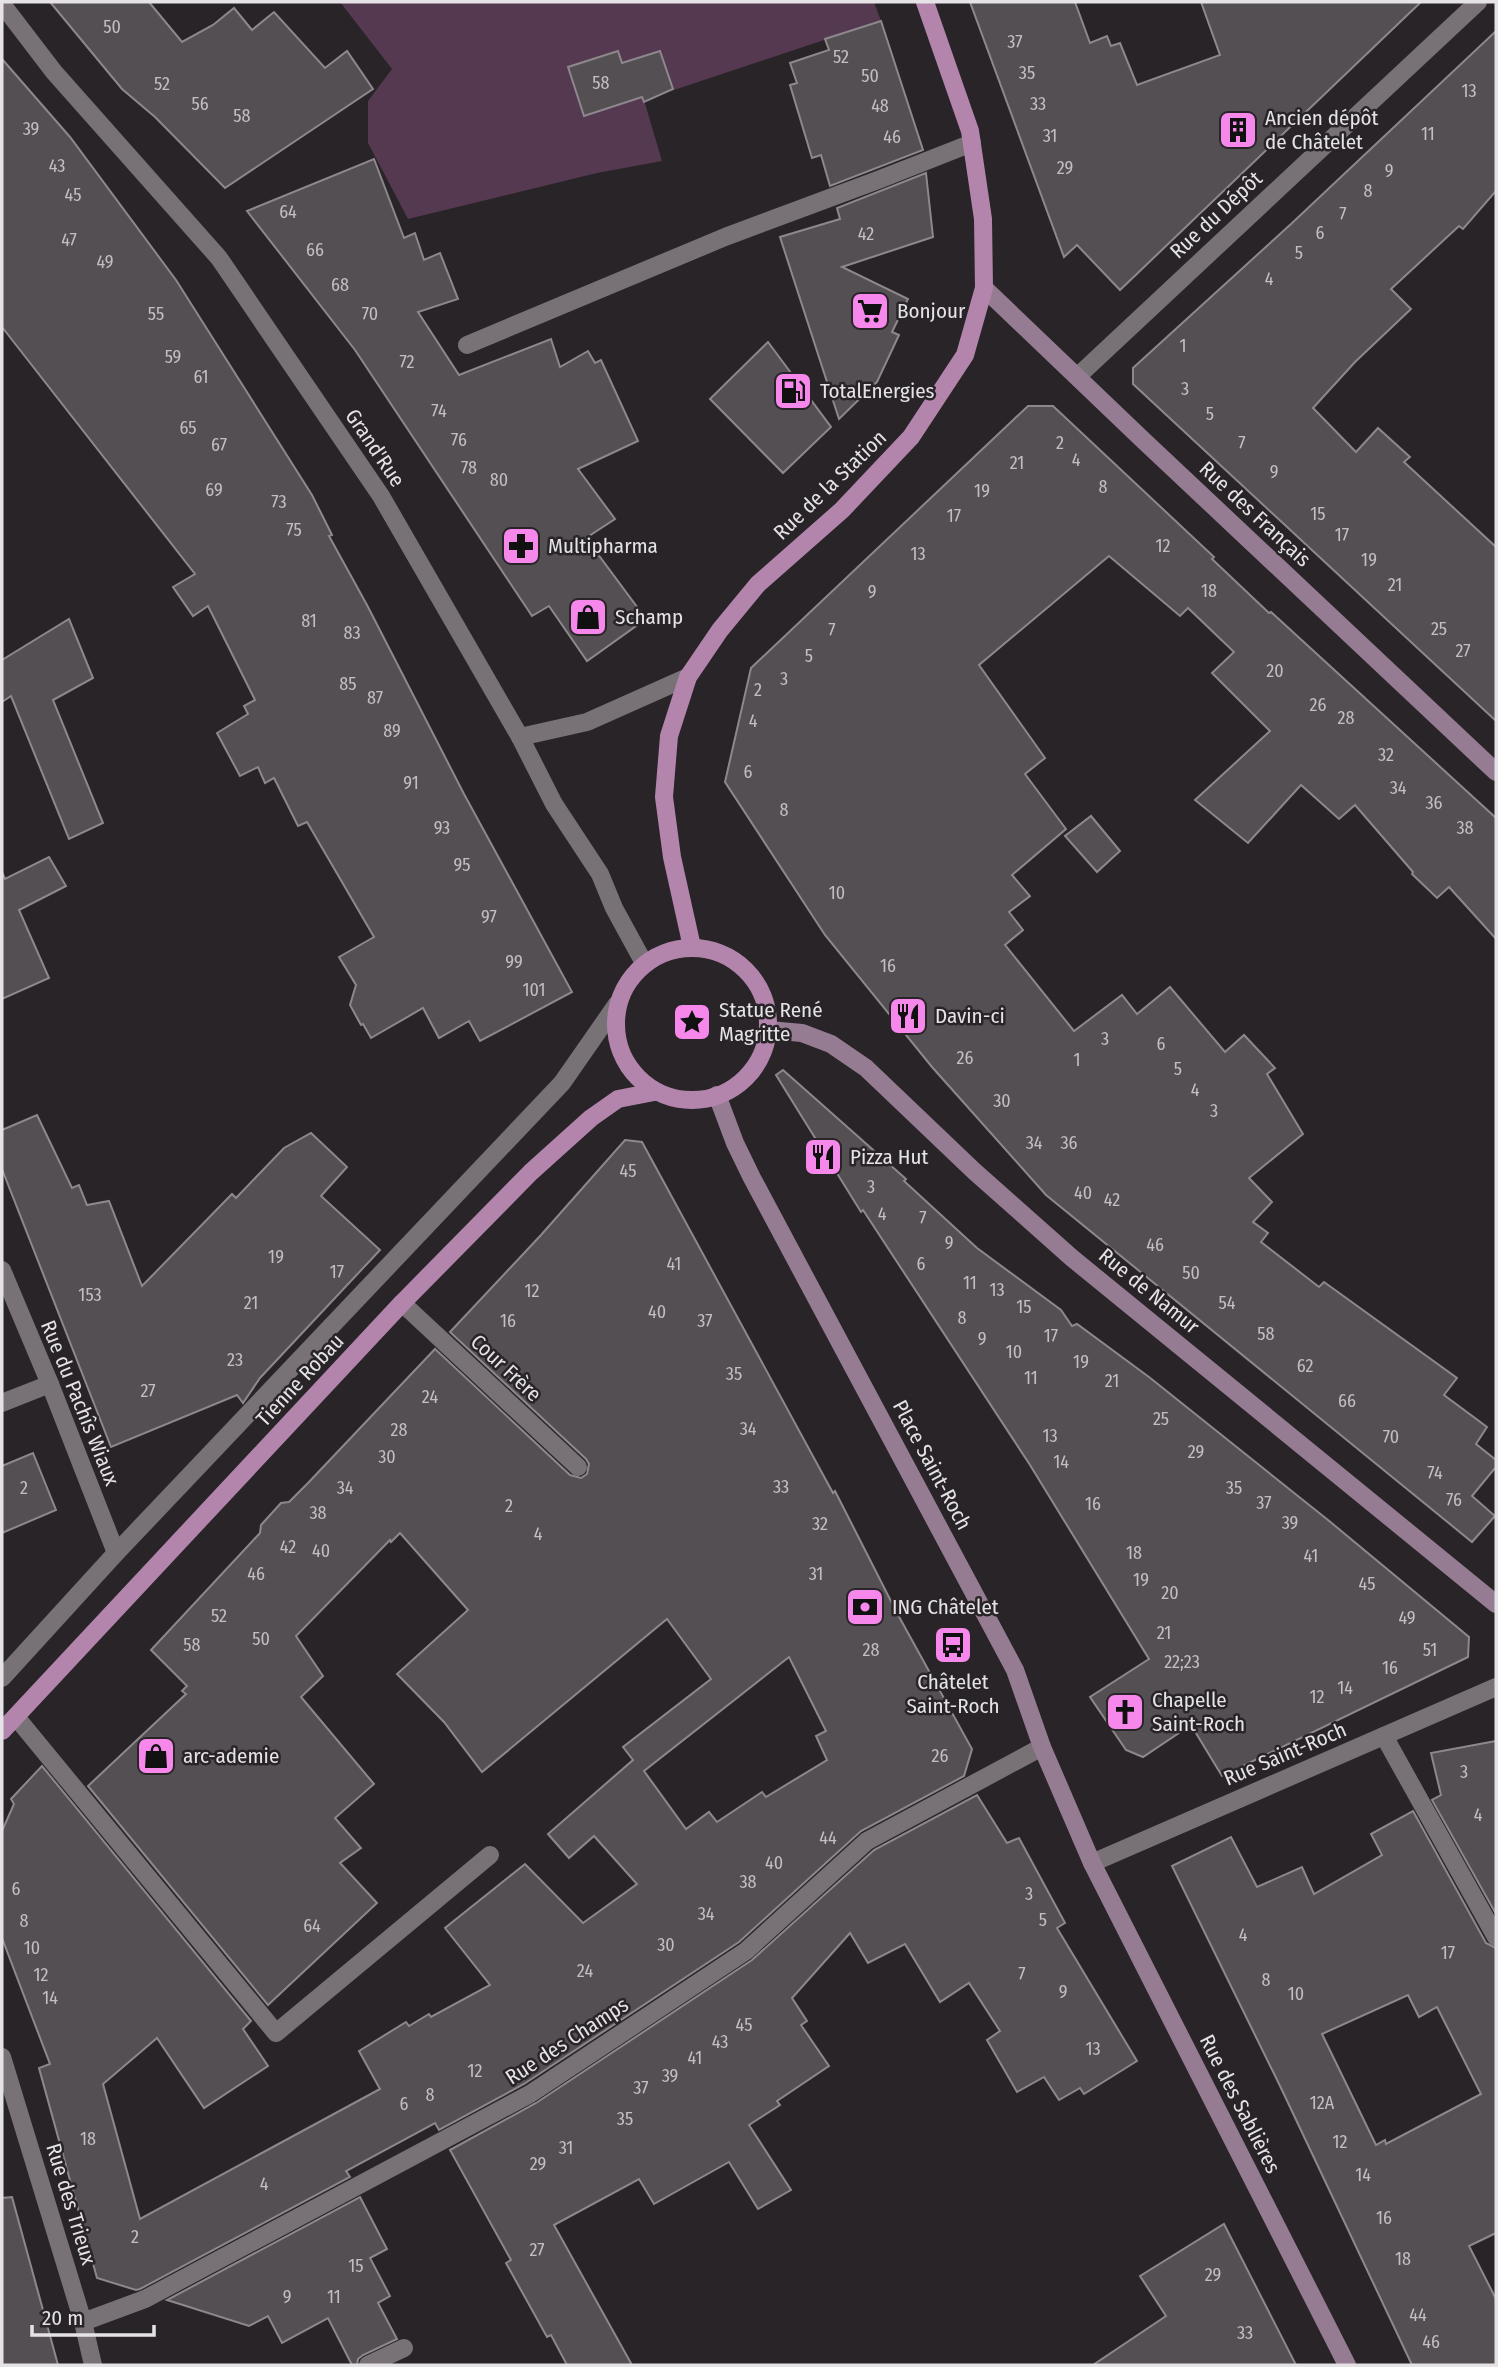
<svg xmlns="http://www.w3.org/2000/svg" width="1498" height="2367" viewBox="0 0 1498 2367" font-family="'Fira Sans Condensed',sans-serif">
	<style>
		.green { fill: #543950 }
		.building { fill: #544f53; stroke: #8e888d; stroke-width: 2; fill-rule: evenodd }
		.lines { fill: none; stroke-linecap: round; stroke-linejoin: round }
		.lane { stroke: #787277; stroke-width: 18 }
		.street { stroke: #787277; stroke-width: 18 }
		.secondary { stroke: #957c92; stroke-width: 18 }
		.primary { stroke: #b385ad; stroke-width: 18 }
		.labels { text-anchor: middle; dominant-baseline: central; stroke-width: 5; stroke-linejoin: round; paint-order: stroke }
		.number-label { font-size: 18px; fill: #c2bec1 }
		.poi-label { font-size: 21px; fill: #e6e3e6; stroke: #282427; text-anchor: start }
		.street-label { font-size: 21px; fill: #e6e3e6; stroke: #282427 }
	</style>
	<rect width="100%" height="100%" fill="#282427"/>
	<!-- green -->
	<path class="green" d="M 340,2 L 874,2 L 881,21 L 644,100 L 662,161 L 597,173 L 408,219 L 368,143 L 368,101 L 392,69 Z"/>
	<!-- building -->
	<g class="building">
		<path d="M 50,2 L 149,2 L 182,42 L 213,25 L 234,8 L 252,30 L 274,12 L 325,68 L 347,51 L 373,89 L 225,188 L 155,117 L 122,89 Z"/>
		<path d="M 970,2 L 1075,2 L 1090,43 L 1107,36 L 1111,46 L 1120,43 L 1137,85 L 1220,55 L 1201,2 L 1421,2 L 1120,290 L 1077,245 L 1064,257 Z"/>
		<path d="M 881,21 L 923,150 L 830,186 L 821,155 L 812,158 L 790,85 L 797,83 L 790,63 L 829,50 L 825,39 Z"/>
		<path d="M 1496,31 L 1496,191 L 1463,229 L 1459,226 L 1391,289 L 1411,309 L 1355,362 L 1313,408 L 1356,452 L 1378,428 L 1410,457 L 1404,462 L 1496,547 L 1496,721 L 1133,384 L 1133,368 L 1291,224 Z"/>
		<path d="M 618,51 L 622,63 L 660,51 L 673,89 L 644,102 L 642,97 L 584,116 L 568,67 Z"/>
		<path d="M 2,59 L 70,137 L 176,280 L 312,495 L 332,535 L 329,536 L 367,605 L 464,794 L 572,992 L 480,1041 L 469,1021 L 439,1038 L 423,1008 L 371,1038 L 363,1024 L 361,1025 L 350,1005 L 356,985 L 339,957 L 374,937 L 307,822 L 298,826 L 274,778 L 265,783 L 258,767 L 240,776 L 217,733 L 248,714 L 244,706 L 255,700 L 208,606 L 193,616 L 173,587 L 195,574 L 2,327 Z"/>
		<path d="M 374,159 L 404,238 L 415,233 L 424,260 L 440,253 L 458,299 L 418,312 L 459,375 L 551,339 L 560,367 L 588,351 L 595,363 L 601,360 L 638,441 L 578,469 L 615,519 L 586,538 L 646,619 L 587,661 L 549,606 L 532,616 L 355,350 L 247,211 Z"/>
		<path d="M 926,173 L 933,237 L 842,267 L 908,299 L 892,332 L 899,335 L 877,382 L 839,419 L 780,237 L 840,219 L 837,208 Z"/>
		<path d="M 768,342 L 831,427 L 783,473 L 710,399 Z"/>
		<path d="M 1028,406 L 1053,406 L 1214,557 L 1212,559 L 1269,613 L 1271,612 L 1496,818 L 1496,939 L 1449,887 L 1437,898 L 1412,874 L 1413,872 L 1355,805 L 1339,819 L 1301,785 L 1248,843 L 1195,800 L 1270,731 L 1212,673 L 1234,652 L 1188,608 L 1180,616 L 1109,556 L 979,665 L 1045,758 L 1025,774 L 1066,829 L 1012,875 L 1030,896 L 1009,912 L 1023,930 L 1005,945 L 1074,1031 L 1122,995 L 1137,1014 L 1170,987 L 1225,1052 L 1244,1035 L 1275,1068 L 1267,1074 L 1303,1134 L 1249,1178 L 1272,1202 L 1253,1222 L 1268,1233 L 1261,1242 L 1319,1287 L 1324,1282 L 1457,1378 L 1444,1395 L 1487,1427 L 1476,1444 L 1496,1460 L 1496,1467 L 1472,1496 L 1495,1516 L 1472,1542 L 1046,1195 L 932,1067 L 825,935 L 725,782 L 751,668 Z"/>
		<path d="M 69,619 L 93,678 L 53,700 L 103,823 L 69,839 L 11,696 L 2,702 L 2,660 Z"/>
		<path d="M 1091,816 L 1120,851 L 1097,872 L 1065,836 Z"/>
		<path d="M 49,857 L 66,886 L 19,910 L 49,978 L 2,999 L 2,872 L 5,879 Z"/>
		<path d="M 783,1070 L 906,1179 L 904,1181 L 977,1248 L 1061,1310 L 1072,1326 L 1077,1324 L 1149,1377 L 1328,1520 L 1469,1637 L 1468,1657 L 1222,1776 L 1191,1725 L 1143,1757 L 1126,1750 L 1090,1697 L 1149,1659 L 1030,1465 L 863,1210 L 861,1212 L 776,1075 Z"/>
		<path d="M 37,1115 L 72,1188 L 79,1185 L 87,1205 L 109,1201 L 142,1286 L 232,1194 L 236,1198 L 284,1148 L 311,1133 L 347,1167 L 321,1196 L 380,1250 L 260,1378 L 243,1403 L 237,1395 L 111,1447 L 2,1169 L 2,1130 Z"/>
		<path d="M 625,1140 L 642,1142 L 833,1493 L 835,1491 L 897,1613 L 972,1749 L 964,1776 L 861,1831 L 739,1942 L 524,2084 L 439,2130 L 435,2123 L 346,2171 L 350,2177 L 140,2289 L 136,2290 L 97,2278 L 39,2068 L 50,2064 L 2,1938 L 2,1831 L 14,1804 L 11,1799 L 42,1766 L 251,2021 L 243,2029 L 268,2066 L 204,2108 L 157,2038 L 103,2084 L 140,2219 L 380,2089 L 359,2051 L 406,2022 L 409,2026 L 429,2014 L 431,2017 L 490,1985 L 445,1928 L 525,1864 L 583,1923 L 637,1884 L 594,1836 L 569,1858 L 548,1834 L 633,1760 L 623,1747 L 711,1679 L 667,1619 L 482,1772 L 444,1722 L 397,1674 L 468,1610 L 400,1533 L 391,1542 L 390,1540 L 296,1636 L 323,1676 L 301,1697 L 374,1784 L 335,1818 L 361,1848 L 340,1863 L 377,1903 L 268,2005 L 88,1786 L 186,1694 L 182,1691 L 187,1686 L 151,1650 L 260,1533 L 261,1525 L 281,1503 L 289,1502 L 308,1483 L 435,1349 L 570,1475 L 581,1478 L 587,1474 L 589,1464 L 586,1459 L 450,1332 L 541,1235 ZM 789,1657 L 826,1731 L 816,1736 L 827,1760 L 766,1797 L 762,1792 L 717,1822 L 709,1812 L 686,1829 L 644,1771 Z"/>
		<path d="M 33,1453 L 56,1510 L 2,1533 L 2,1466 Z"/>
		<path d="M 1496,1741 L 1496,1914 L 1432,1800 L 1441,1795 L 1431,1753 Z"/>
		<path d="M 977,1795 L 1007,1843 L 1019,1838 L 1065,1923 L 1057,1928 L 1137,2061 L 1084,2094 L 1080,2088 L 1059,2100 L 1044,2077 L 1017,2092 L 987,2040 L 1000,2031 L 969,1983 L 940,2002 L 905,1944 L 868,1963 L 850,1933 L 792,1998 L 807,2021 L 801,2025 L 829,2066 L 777,2101 L 780,2105 L 749,2125 L 791,2190 L 758,2209 L 729,2162 L 654,2204 L 639,2179 L 554,2225 L 632,2365 L 567,2365 L 551,2335 L 547,2337 L 506,2263 L 511,2260 L 450,2150 L 536,2103 L 752,1960 L 874,1850 Z"/>
		<path d="M 1413,1811 L 1486,1943 L 1496,1948 L 1496,2233 L 1469,2246 L 1496,2299 L 1496,2365 L 1412,2365 L 1281,2088 L 1172,1866 L 1231,1837 L 1257,1887 L 1302,1867 L 1314,1894 L 1382,1855 L 1371,1834 ZM 1408,1995 L 1419,2017 L 1437,2007 L 1481,2094 L 1386,2144 L 1385,2140 L 1376,2145 L 1322,2034 Z"/>
		<path d="M 12,2197 L 46,2321 L 58,2365 L 2,2365 L 2,2198 Z"/>
		<path d="M 360,2197 L 387,2249 L 370,2258 L 390,2296 L 378,2303 L 397,2339 L 363,2355 L 358,2359 L 357,2365 L 352,2365 L 328,2318 L 282,2343 L 268,2316 L 249,2326 L 167,2300 Z"/>
		<path d="M 1224,2224 L 1296,2365 L 1093,2365 L 1166,2316 L 1140,2276 Z"/>
	</g>
	<g class="lines">
		<!-- lane -->
		<g class="lane">
			<path d="M 467,345 L 725,237 L 878,180 L 972,143"/>
			<path d="M 16,1717 L 276,2033 L 490,1855"/>
		</g>
		<!-- street -->
		<g class="street">
			<path d="M 2,4 L 54,72 L 219,258 L 381,496 L 520,737 L 554,804 L 600,874 L 614,908 L 644,963"/>
			<path d="M 1078,376 L 1478,2"/>
			<path d="M 520,737 L 587,722 L 688,677"/>
			<path d="M 2,1270 L 50,1384 L 116,1553"/>
			<path d="M 402,1303 L 578,1467"/>
			<path d="M 2,1403 L 50,1384"/>
			<path d="M 2,1678 L 116,1553 L 562,1083 L 617,1004"/>
			<path d="M 1384,1736 L 1496,1937"/>
			<path d="M 1092,1863 L 1496,1687"/>
			<path d="M 2,2057 L 83,2322 L 93,2365"/>
			<path d="M 83,2322 L 145,2299 L 530,2094 L 746,1951 L 867,1841 L 1042,1747"/>
			<path d="M 368,2365 L 404,2348"/>
		</g>
		<!-- secondary -->
		<g class="secondary">
			<path d="M 984,288 L 1143,440 L 1496,772"/>
			<path d="M 769,1030 L 802,1033 L 831,1044 L 866,1068 L 974,1171 L 1072,1258 L 1496,1604"/>
			<path d="M 717,1095 L 735,1143 L 752,1178 L 1015,1670 L 1042,1747 L 1092,1863 L 1347,2365"/>
		</g>
		<!-- primary -->
		<g class="primary">
			<path d="M 692,947 L 672,857 L 664,797 L 669,736 L 688,677 L 720,630 L 758,584 L 842,510 L 911,437 L 965,355 L 984,288 L 983,219 L 970,131 L 925,2"/>
			<circle cx="692" cy="1024" r="76"/>
			<path d="M 2,1731 L 402,1303 L 531,1172 L 591,1118 L 618,1099 L 654,1092"/>
		</g>
	</g>
	<!-- icons -->
	<defs>
		<symbol id="building-square" viewBox="-11 -11 22 22"><rect x="-9" y="-9" width="18" height="18" rx="4" fill="#f788eb" stroke="#282427"/><path d="M-4-6H4V6H1V3H-1V6H-4ZM-2.5-4.3h1.7v1.8h-1.7ZM.8-4.3h1.7v1.8H.8ZM-2.5-1h1.7V.8h-1.7ZM.8-1h1.7V.8H.8Z" fill="#111"/></symbol>
		<symbol id="supermarket-square" viewBox="-11 -11 22 22"><rect x="-9" y="-9" width="18" height="18" rx="4" fill="#f788eb" stroke="#282427"/><path d="M-6-5.5h2.5l.6 2H6L4.5 2H-2.5L-4.4-4H-6ZM-1.5 3.2a1.3 1.3 0 1 0 .1 0ZM3 3.2a1.3 1.3 0 1 0 .1 0Z" fill="#111"/></symbol>
		<symbol id="fuel-square" viewBox="-11 -11 22 22"><rect x="-9" y="-9" width="18" height="18" rx="4" fill="#f788eb" stroke="#282427"/><path d="M-5.5-6h7V0h2V4h1.3V-2.5L3-4.5l.8-.8L6-3V5H2.5V1h-1V6h-7ZM-4.2-4.7v3.2H.2V-4.7Z" fill="#111"/></symbol>
		<symbol id="pharmacy-square" viewBox="-11 -11 22 22"><rect x="-9" y="-9" width="18" height="18" rx="4" fill="#f788eb" stroke="#282427"/><path d="M-2-6h4v4h4v4h-4v4h-4v-4h-4v-4h4Z" fill="#111"/></symbol>
		<symbol id="shop-square" viewBox="-11 -11 22 22"><rect x="-9" y="-9" width="18" height="18" rx="4" fill="#f788eb" stroke="#282427"/><path d="M-5-2.5h2.3a2.7 3.5 0 0 1 5.4 0H5L5.5 6h-11ZM-1.5-2.5h3a1.5 2.3 0 0 0-3 0Z" fill="#111"/></symbol>
		<symbol id="restaurant-square" viewBox="-11 -11 22 22"><rect x="-9" y="-9" width="18" height="18" rx="4" fill="#f788eb" stroke="#282427"/><path d="M-5-6h1v4h1v-4h1v4h1v-4h1v5L-1.5 .5V6h-2V.5L-5-1ZM5-6V6H3V1.5H1.5Q1.5-4 5-6Z" fill="#111"/></symbol>
		<symbol id="sight-square" viewBox="-11 -11 22 22"><rect x="-9" y="-9" width="18" height="18" rx="4" fill="#f788eb" stroke="#282427"/><path d="M0-6L1.8-2.2L6-1.7L2.9 1.2L3.7 5.4L0 3.3L-3.7 5.4L-2.9 1.2L-6-1.7L-1.8-2.2Z" fill="#111"/></symbol>
		<symbol id="bank-square" viewBox="-11 -11 22 22"><rect x="-9" y="-9" width="18" height="18" rx="4" fill="#f788eb" stroke="#282427"/><path d="M-6-4H6V4H-6ZM0-2.3a2.3 2.3 0 1 0 0 4.6a2.3 2.3 0 1 0 0-4.6Z" fill="#111"/></symbol>
		<symbol id="bus-square" viewBox="-11 -11 22 22"><rect x="-9" y="-9" width="18" height="18" rx="4" fill="#f788eb" stroke="#282427"/><path d="M-5-6H5V4H4V6H2V4H-2V6H-4V4H-5ZM-3.5-4V0h7V-4ZM-3.5 1.2v1.5H-2V1.2ZM2 1.2v1.5H3.5V1.2Z" fill="#111"/></symbol>
		<symbol id="church-square" viewBox="-11 -11 22 22"><rect x="-9" y="-9" width="18" height="18" rx="4" fill="#f788eb" stroke="#282427"/><path d="M-1.2-6h2.4v3.5h3.3v2.4h-3.3V6h-2.4V-.1h-3.3v-2.4h3.3Z" fill="#111"/></symbol>
	</defs>
	<g fill-rule="evenodd">
		<use href="#building-square" x="1216" y="108" width="44" height="44"/>
		<use href="#supermarket-square" x="848" y="289" width="44" height="44"/>
		<use href="#fuel-square" x="771" y="369" width="44" height="44"/>
		<use href="#pharmacy-square" x="499" y="524" width="44" height="44"/>
		<use href="#shop-square" x="566" y="595" width="44" height="44"/>
		<use href="#restaurant-square" x="886" y="994" width="44" height="44"/>
		<use href="#sight-square" x="670" y="1000" width="44" height="44"/>
		<use href="#restaurant-square" x="801" y="1135" width="44" height="44"/>
		<use href="#bank-square" x="843" y="1585" width="44" height="44"/>
		<use href="#bus-square" x="931" y="1623" width="44" height="44"/>
		<use href="#church-square" x="1103" y="1690" width="44" height="44"/>
		<use href="#shop-square" x="134" y="1734" width="44" height="44"/>
	</g>
	<g class="labels">
		<!-- number labels -->
		<g class="number-label">
			<text x="112" y="27">50</text>
			<text x="1015" y="42">37</text>
			<text x="841" y="57">52</text>
			<text x="1027" y="73">35</text>
			<text x="870" y="76">50</text>
			<text x="601" y="83">58</text>
			<text x="162" y="84">52</text>
			<text x="1469" y="91">13</text>
			<text x="200" y="104">56</text>
			<text x="1038" y="104">33</text>
			<text x="880" y="106">48</text>
			<text x="242" y="116">58</text>
			<text x="31" y="129">39</text>
			<text x="1428" y="134">11</text>
			<text x="1050" y="136">31</text>
			<text x="892" y="137">46</text>
			<text x="57" y="166">43</text>
			<text x="1065" y="168">29</text>
			<text x="1389" y="171">9</text>
			<text x="1368" y="191">8</text>
			<text x="73" y="195">45</text>
			<text x="288" y="212">64</text>
			<text x="1343" y="214">7</text>
			<text x="1320" y="233">6</text>
			<text x="866" y="234">42</text>
			<text x="69" y="240">47</text>
			<text x="315" y="250">66</text>
			<text x="1299" y="253">5</text>
			<text x="105" y="262">49</text>
			<text x="1269" y="279">4</text>
			<text x="340" y="285">68</text>
			<text x="156" y="314">55</text>
			<text x="370" y="314">70</text>
			<text x="1183" y="346">1</text>
			<text x="173" y="357">59</text>
			<text x="407" y="362">72</text>
			<text x="201" y="377">61</text>
			<text x="1185" y="389">3</text>
			<text x="439" y="411">74</text>
			<text x="1210" y="414">5</text>
			<text x="188" y="428">65</text>
			<text x="459" y="440">76</text>
			<text x="1060" y="443">2</text>
			<text x="1242" y="443">7</text>
			<text x="219" y="445">67</text>
			<text x="1076" y="460">4</text>
			<text x="1017" y="463">21</text>
			<text x="469" y="468">78</text>
			<text x="1274" y="472">9</text>
			<text x="499" y="480">80</text>
			<text x="1103" y="487">8</text>
			<text x="214" y="490">69</text>
			<text x="982" y="491">19</text>
			<text x="279" y="502">73</text>
			<text x="1318" y="514">15</text>
			<text x="954" y="516">17</text>
			<text x="294" y="530">75</text>
			<text x="1342" y="535">17</text>
			<text x="1163" y="546">12</text>
			<text x="918" y="554">13</text>
			<text x="1369" y="560">19</text>
			<text x="1395" y="585">21</text>
			<text x="1209" y="591">18</text>
			<text x="872" y="592">9</text>
			<text x="309" y="621">81</text>
			<text x="1439" y="629">25</text>
			<text x="832" y="630">7</text>
			<text x="352" y="633">83</text>
			<text x="1463" y="651">27</text>
			<text x="809" y="656">5</text>
			<text x="1275" y="671">20</text>
			<text x="784" y="679">3</text>
			<text x="348" y="684">85</text>
			<text x="758" y="690">2</text>
			<text x="375" y="698">87</text>
			<text x="1318" y="705">26</text>
			<text x="1346" y="718">28</text>
			<text x="753" y="721">4</text>
			<text x="392" y="731">89</text>
			<text x="1386" y="755">32</text>
			<text x="748" y="772">6</text>
			<text x="411" y="783">91</text>
			<text x="1398" y="788">34</text>
			<text x="1434" y="803">36</text>
			<text x="784" y="810">8</text>
			<text x="442" y="828">93</text>
			<text x="1465" y="828">38</text>
			<text x="462" y="865">95</text>
			<text x="837" y="893">10</text>
			<text x="489" y="917">97</text>
			<text x="514" y="962">99</text>
			<text x="888" y="966">16</text>
			<text x="534" y="990">101</text>
			<text x="1105" y="1039">3</text>
			<text x="1161" y="1044">6</text>
			<text x="965" y="1058">26</text>
			<text x="1077" y="1060">1</text>
			<text x="1178" y="1069">5</text>
			<text x="1195" y="1090">4</text>
			<text x="1002" y="1101">30</text>
			<text x="1214" y="1111">3</text>
			<text x="1034" y="1143">34</text>
			<text x="1069" y="1143">36</text>
			<text x="628" y="1171">45</text>
			<text x="871" y="1187">3</text>
			<text x="1083" y="1193">40</text>
			<text x="1112" y="1200">42</text>
			<text x="882" y="1214">4</text>
			<text x="923" y="1218">7</text>
			<text x="949" y="1243">9</text>
			<text x="1155" y="1245">46</text>
			<text x="276" y="1257">19</text>
			<text x="674" y="1264">41</text>
			<text x="921" y="1264">6</text>
			<text x="337" y="1272">17</text>
			<text x="1191" y="1273">50</text>
			<text x="970" y="1283">11</text>
			<text x="997" y="1290">13</text>
			<text x="532" y="1291">12</text>
			<text x="90" y="1295">153</text>
			<text x="251" y="1303">21</text>
			<text x="1227" y="1303">54</text>
			<text x="1024" y="1307">15</text>
			<text x="657" y="1312">40</text>
			<text x="962" y="1318">8</text>
			<text x="508" y="1321">16</text>
			<text x="705" y="1321">37</text>
			<text x="1266" y="1334">58</text>
			<text x="1051" y="1336">17</text>
			<text x="982" y="1339">9</text>
			<text x="1014" y="1352">10</text>
			<text x="235" y="1360">23</text>
			<text x="1081" y="1362">19</text>
			<text x="1305" y="1366">62</text>
			<text x="734" y="1374">35</text>
			<text x="1031" y="1378">11</text>
			<text x="1112" y="1381">21</text>
			<text x="148" y="1391">27</text>
			<text x="430" y="1397">24</text>
			<text x="1347" y="1401">66</text>
			<text x="1161" y="1419">25</text>
			<text x="748" y="1429">34</text>
			<text x="399" y="1430">28</text>
			<text x="1050" y="1436">13</text>
			<text x="1391" y="1437">70</text>
			<text x="1196" y="1452">29</text>
			<text x="387" y="1457">30</text>
			<text x="1061" y="1462">14</text>
			<text x="1435" y="1473">74</text>
			<text x="781" y="1487">33</text>
			<text x="24" y="1488">2</text>
			<text x="345" y="1488">34</text>
			<text x="1234" y="1488">35</text>
			<text x="1454" y="1500">76</text>
			<text x="1264" y="1503">37</text>
			<text x="1093" y="1504">16</text>
			<text x="509" y="1506">2</text>
			<text x="318" y="1513">38</text>
			<text x="1290" y="1523">39</text>
			<text x="820" y="1524">32</text>
			<text x="538" y="1534">4</text>
			<text x="288" y="1547">42</text>
			<text x="321" y="1551">40</text>
			<text x="1134" y="1553">18</text>
			<text x="1311" y="1556">41</text>
			<text x="256" y="1574">46</text>
			<text x="816" y="1574">31</text>
			<text x="1141" y="1580">19</text>
			<text x="1367" y="1584">45</text>
			<text x="1170" y="1593">20</text>
			<text x="219" y="1616">52</text>
			<text x="1407" y="1618">49</text>
			<text x="1164" y="1633">21</text>
			<text x="261" y="1639">50</text>
			<text x="192" y="1645">58</text>
			<text x="871" y="1650">28</text>
			<text x="1430" y="1650">51</text>
			<text x="1182" y="1662">22;23</text>
			<text x="1390" y="1668">16</text>
			<text x="1345" y="1688">14</text>
			<text x="1317" y="1697">12</text>
			<text x="940" y="1756">26</text>
			<text x="1464" y="1772">3</text>
			<text x="1478" y="1815">4</text>
			<text x="828" y="1838">44</text>
			<text x="774" y="1863">40</text>
			<text x="748" y="1882">38</text>
			<text x="16" y="1889">6</text>
			<text x="1029" y="1894">3</text>
			<text x="706" y="1914">34</text>
			<text x="1043" y="1920">5</text>
			<text x="24" y="1921">8</text>
			<text x="312" y="1926">64</text>
			<text x="1243" y="1935">4</text>
			<text x="666" y="1945">30</text>
			<text x="32" y="1948">10</text>
			<text x="1448" y="1953">17</text>
			<text x="585" y="1971">24</text>
			<text x="1022" y="1974">7</text>
			<text x="41" y="1975">12</text>
			<text x="1266" y="1980">8</text>
			<text x="1063" y="1992">9</text>
			<text x="1296" y="1994">10</text>
			<text x="50" y="1998">14</text>
			<text x="744" y="2025">45</text>
			<text x="720" y="2042">43</text>
			<text x="1093" y="2049">13</text>
			<text x="695" y="2058">41</text>
			<text x="475" y="2071">12</text>
			<text x="670" y="2076">39</text>
			<text x="641" y="2088">37</text>
			<text x="430" y="2095">8</text>
			<text x="1322" y="2103">12A</text>
			<text x="404" y="2104">6</text>
			<text x="625" y="2119">35</text>
			<text x="88" y="2139">18</text>
			<text x="1340" y="2142">12</text>
			<text x="566" y="2148">31</text>
			<text x="538" y="2164">29</text>
			<text x="1363" y="2175">14</text>
			<text x="264" y="2184">4</text>
			<text x="1384" y="2218">16</text>
			<text x="135" y="2237">2</text>
			<text x="537" y="2250">27</text>
			<text x="1403" y="2259">18</text>
			<text x="356" y="2266">15</text>
			<text x="1213" y="2275">29</text>
			<text x="287" y="2297">9</text>
			<text x="334" y="2297">11</text>
			<text x="1418" y="2315">44</text>
			<text x="1245" y="2333">33</text>
			<text x="1431" y="2342">46</text>
		</g>
		<!-- poi labels -->
		<g class="poi-label">
			<text x="1265" y="118">Ancien dépôt<tspan x="1265" dy="24">de Châtelet</tspan></text>
			<text x="897" y="311">Bonjour</text>
			<text x="820" y="391">TotalEnergies</text>
			<text x="548" y="546">Multipharma</text>
			<text x="615" y="617">Schamp</text>
			<text x="719" y="1010">Statue René<tspan x="719" dy="24">Magritte</tspan></text>
			<text x="935" y="1016">Davin-ci</text>
			<text x="850" y="1157">Pizza Hut</text>
			<text x="892" y="1607">ING Châtelet</text>
			<text x="953" y="1682" text-anchor="middle">Châtelet<tspan x="953" dy="24">Saint-Roch</tspan></text>
			<text x="1152" y="1700">Chapelle<tspan x="1152" dy="24">Saint-Roch</tspan></text>
			<text x="183" y="1756">arc-ademie</text>
		</g>
		<!-- street labels -->
		<g class="street-label">
			<text transform="translate(1216 215) rotate(-43)">Rue du Dépôt</text>
			<text transform="translate(375 448) rotate(56)">Grand'Rue</text>
			<text transform="translate(830 485) rotate(-44)">Rue de la Station</text>
			<text transform="translate(1255 514) rotate(43)">Rue des Français</text>
			<text transform="translate(1149 1291) rotate(39)">Rue de Namur</text>
			<text transform="translate(506 1368) rotate(43)">Cour Frère</text>
			<text transform="translate(300 1380) rotate(-47)">Tienne Robau</text>
			<text transform="translate(80 1403) rotate(68)">Rue du Pachîs Wiaux</text>
			<text transform="translate(932 1465) rotate(62)">Place Saint-Roch</text>
			<text transform="translate(1285 1754) rotate(-23)">Rue Saint-Roch</text>
			<text transform="translate(567 2041) rotate(-33)">Rue des Champs</text>
			<text transform="translate(1240 2104) rotate(63)">Rue des Sablières</text>
			<text transform="translate(71 2204) rotate(73)">Rue des Trieux</text>
		</g>
	</g>
	<!-- border -->
	<rect width="1498" height="2367" fill="none" stroke="#e6e3e6" stroke-width="7"/>
	<!-- scale -->
	<path d="M32 2325v10h122v-10" fill="none" stroke="#e6e3e6" stroke-width="3.5"/>
	<text x="42" y="2325" font-size="21" fill="#e6e3e6" stroke="#282427" stroke-width="5" paint-order="stroke">20 m</text>
</svg>
